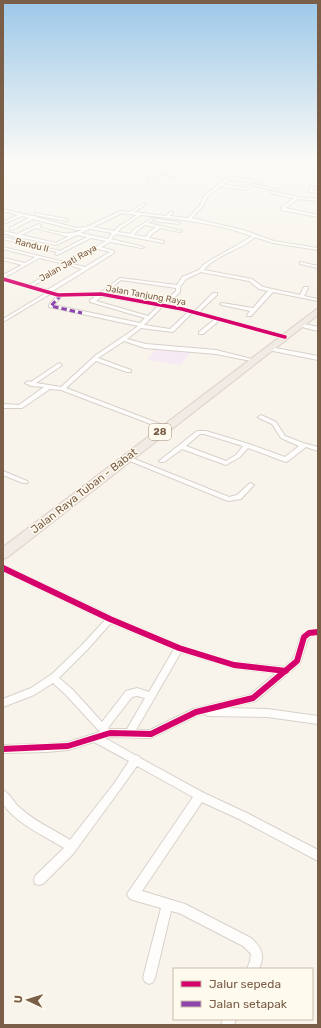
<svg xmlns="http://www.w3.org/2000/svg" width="321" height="1028" viewBox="0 0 321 1028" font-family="Rubik,sans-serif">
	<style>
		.education { fill: #f6ebf4 }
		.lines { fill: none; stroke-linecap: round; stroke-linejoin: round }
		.street-casing { stroke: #d7d1ca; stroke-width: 2 }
		.highway-casing { stroke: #dad1c9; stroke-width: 2 }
		.street { fill: #fefdfc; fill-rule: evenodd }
		.highway { fill: #f2eae4; fill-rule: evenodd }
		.quiet { stroke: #8e44ad; stroke-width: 3; stroke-dasharray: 5.5 3; stroke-linecap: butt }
		.cycleway-far1-casing { stroke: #fffaee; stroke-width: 5 }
		.cycleway-casing { stroke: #fffaee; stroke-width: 8 }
		.cycleway-far1 { stroke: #d6006c; stroke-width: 3.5 }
		.cycleway { stroke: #d6006c; stroke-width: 6 }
		.labels { text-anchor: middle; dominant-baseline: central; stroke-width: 3; stroke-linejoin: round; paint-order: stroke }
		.far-street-label { font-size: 9px; fill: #7a5e48; stroke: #fffaee }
		.shield { fill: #fffaee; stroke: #a28d7a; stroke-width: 1 }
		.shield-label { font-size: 10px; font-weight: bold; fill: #7a5e48 }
		.street-label { font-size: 11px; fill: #7a5e48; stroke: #fffaee }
	</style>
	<rect width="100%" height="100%" fill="#f8f4ec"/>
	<!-- education -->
	<path class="education" d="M 157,348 L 192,351 L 181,365 L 147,360 Z"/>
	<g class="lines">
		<defs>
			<g id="street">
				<path d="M 8,160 L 12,160 L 3,165 L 3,163 Z"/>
				<path d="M 175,160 L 191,160 L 219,163 L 229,160 L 235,160 L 221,165 L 221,166 L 238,174 L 238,176 L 234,177 L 262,182 L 260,183 L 231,179 L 223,184 L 244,188 L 254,184 L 280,190 L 278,191 L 254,186 L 244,190 L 221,186 L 207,197 L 203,206 L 192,218 L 243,230 L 274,241 L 318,248 L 318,250 L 273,243 L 255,237 C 241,250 215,255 204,270 L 252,279 L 263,287 L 300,295 L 304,287 L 308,287 L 308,288 L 304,296 L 318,299 L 318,301 L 273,292 L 251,316 L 247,316 L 247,315 L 250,311 L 222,305 L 220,304 L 222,303 L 253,308 L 268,291 L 259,289 L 249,281 L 201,272 L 186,279 L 180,287 L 180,292 L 167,305 L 195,311 L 213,293 L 217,293 L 217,295 L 199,312 L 287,336 L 287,338 L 283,338 L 220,320 L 203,334 L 199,334 L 199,332 L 215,319 L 192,313 L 173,332 L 141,328 L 127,339 L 146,344 L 216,350 L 256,360 L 256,362 L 216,354 L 145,348 L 124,341 L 98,358 L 131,370 L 131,372 L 127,372 L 96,361 L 66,388 L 168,427 L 169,428 L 168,429 L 164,429 L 61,390 L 50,389 L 22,408 L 3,408 L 3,404 L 19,405 L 44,387 L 31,386 L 25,383 L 28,381 L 31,382 L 59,363 L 62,365 L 61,366 L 36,383 L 61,387 L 96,355 L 133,330 L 138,326 L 49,307 L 49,305 L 57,296 L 50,294 L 3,322 L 3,319 L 46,293 L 3,280 L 3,275 L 22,265 L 3,260 L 3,258 L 25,263 L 35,257 L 3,249 L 3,247 L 68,263 L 106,241 L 91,238 L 57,255 L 55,254 L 57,252 L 3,239 L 3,237 L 60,251 L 87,237 L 77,235 L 56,245 L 18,237 L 16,237 L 3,233 L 3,231 L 17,234 L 39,224 L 41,225 L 39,227 C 53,231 67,237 82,230 L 76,230 L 33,219 L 12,230 L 10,230 L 10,228 L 29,218 L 22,216 L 3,224 L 3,222 L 18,215 L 3,211 L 3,209 L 32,216 L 35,216 L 36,217 L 76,228 L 87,227 L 120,211 L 130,212 L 144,203 L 146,204 L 145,205 L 134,212 L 166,216 L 171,211 L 173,212 L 170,216 L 188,218 L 200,205 L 204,196 L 225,179 L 234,175 L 218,167 L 217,165 L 178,161 L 161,173 L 177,175 L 177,177 L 159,174 L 150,180 L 147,179 ZM 122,213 L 137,215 L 119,226 L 114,231 L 93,227 ZM 141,215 C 179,219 216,223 252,236 L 241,243 L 209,261 L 203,265 L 199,270 L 182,277 L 177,285 L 120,278 L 100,293 L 58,294 L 51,292 L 114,253 L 114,251 L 101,247 L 110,242 L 142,248 L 144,247 L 111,239 L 116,234 L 163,243 L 164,243 L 164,241 L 149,238 L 152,234 L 160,228 L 180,232 L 182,231 L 148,223 L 153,220 L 153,218 L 152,218 L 133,230 L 131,234 L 118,232 L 121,228 ZM 145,225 L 156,227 L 149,232 L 146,237 L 134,235 L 136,232 ZM 35,228 L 66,236 L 69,236 L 56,243 L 21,235 ZM 89,229 L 91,229 L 112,233 L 108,239 L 81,233 ZM 98,249 L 110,252 L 85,267 L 72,264 ZM 39,258 L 65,264 L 29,285 L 4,278 ZM 69,265 L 82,269 L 47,290 L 33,286 ZM 121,280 L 176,288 L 176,291 L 162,304 L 105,293 ZM 62,296 L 96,296 L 90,300 L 90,302 L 145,318 L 140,323 L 54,305 ZM 102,296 L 158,306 L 148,316 L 96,301 ZM 162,307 L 164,307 L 188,312 L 170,329 L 144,325 Z"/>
				<path d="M 254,160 L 264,160 L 318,168 L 318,170 Z"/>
				<path d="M 312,186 L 314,187 L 312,190 L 318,191 L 318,193 L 309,192 L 310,187 Z"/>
				<path d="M 270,191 L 299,197 L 318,199 L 318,201 L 298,199 L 285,208 L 318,215 L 318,217 L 281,210 L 281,208 L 294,198 L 270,193 Z"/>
				<path d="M 36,213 L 66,219 L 68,220 L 66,221 L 35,215 L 35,213 Z"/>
				<path d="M 156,219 L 178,222 L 180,223 L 178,224 L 155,221 L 154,220 Z"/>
				<path d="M 300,262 L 318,266 L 318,268 L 300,264 Z"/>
				<path d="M 300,323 L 318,327 L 318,331 L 298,326 L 297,325 Z"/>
				<path d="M 270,347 L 318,356 L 318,360 L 268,350 L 267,349 Z"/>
				<path d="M 261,415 L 276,422 L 285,436 L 303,443 L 318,447 L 318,451 L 306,447 L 288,461 L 286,462 L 248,448 L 240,457 L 226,465 L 182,449 L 164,462 L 160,462 L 159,461 L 197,431 L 206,431 L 249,444 L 285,457 L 299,446 L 281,438 L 272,424 L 259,418 L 258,417 ZM 200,434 L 204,434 L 243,446 L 236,455 L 226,461 L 186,446 Z"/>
				<path d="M 127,456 L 229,497 L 237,495 L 249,484 L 251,483 L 254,485 L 241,499 L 228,501 L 125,459 L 124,458 L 125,457 Z"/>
				<path d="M 3,471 L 27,481 L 28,482 L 27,483 L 23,483 L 3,475 Z"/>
				<path d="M 3,565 L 113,617 L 182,646 L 234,662 L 284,667 C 287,665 292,662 293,658 C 303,642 292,632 318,629 L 318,635 L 311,636 L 308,639 L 300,663 L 256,701 L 225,708 L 267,709 L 318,716 L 318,724 L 267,717 L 208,716 L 204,714 L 198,715 L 151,738 L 110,737 L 105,738 L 135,755 L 139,756 L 140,758 L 204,793 L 247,813 L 318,850 L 318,861 L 239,819 L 202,802 L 142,891 L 185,904 L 251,938 C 262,948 265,955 259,969 L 247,969 L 250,961 L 251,954 L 243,946 L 179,913 L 171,911 L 155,978 L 153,982 L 149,984 L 145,982 L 143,978 L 161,908 L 133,900 L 129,898 L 127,894 L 193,797 L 137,766 L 119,791 L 73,854 L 43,884 L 39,885 L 35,884 L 34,880 L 35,876 L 64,848 C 43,835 17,824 3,804 L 3,790 C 9,793 13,801 18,806 C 33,821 53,829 70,840 L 113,785 L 129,761 L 94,742 L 68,750 L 47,752 L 3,753 L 3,745 L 47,744 L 68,742 L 100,732 L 67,696 L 53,683 L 34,695 L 3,707 L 3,699 L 31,688 L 52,674 L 81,646 L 105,620 L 3,571 ZM 111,623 L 174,649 L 149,692 L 137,688 L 126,691 L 102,722 L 73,690 L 59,678 L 87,650 ZM 181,652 L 234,668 L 276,673 L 250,695 L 193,709 L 150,730 L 136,730 ZM 137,696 L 145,698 L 127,729 L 109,729 L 108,728 L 132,697 Z"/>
				<path d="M 223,1019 L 236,1019 L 234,1025 L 221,1025 Z"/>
			</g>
			<path id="highway" d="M 318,308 L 318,315 L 8,557 L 3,559 L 3,547 Z"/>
		</defs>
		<!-- street casing -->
		<use href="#street" class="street-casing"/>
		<!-- highway casing -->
		<use href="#highway" class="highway-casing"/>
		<!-- street -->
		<use href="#street" class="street"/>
		<!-- highway -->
		<use href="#highway" class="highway"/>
		<!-- quiet -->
		<path class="quiet" d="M 61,295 L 51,306 L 82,313"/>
		<defs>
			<path id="cycleway-far1" d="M 3,279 L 58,295 L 101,294 L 182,309 L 285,337"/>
			<g id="cycleway">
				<path d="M 3,568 L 110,619 L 179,648 L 234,665 L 286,671"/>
				<path d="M 3,749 L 68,746 L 110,733 L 151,734 L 196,712 L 253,698 L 297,661 L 304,637 L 309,633 L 318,632"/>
			</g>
		</defs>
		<!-- cycleway-far1 casing -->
		<use href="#cycleway-far1" class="cycleway-far1-casing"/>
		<!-- cycleway casing -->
		<use href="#cycleway" class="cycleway-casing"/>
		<!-- cycleway-far1 -->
		<use href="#cycleway-far1" class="cycleway-far1"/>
		<!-- cycleway -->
		<use href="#cycleway" class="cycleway"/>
	</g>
	<!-- sky -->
	<linearGradient id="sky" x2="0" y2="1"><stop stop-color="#9cc8e9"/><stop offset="0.53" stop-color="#fcfaf6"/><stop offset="1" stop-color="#fcfaf6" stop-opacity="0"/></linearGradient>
	<rect width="321" height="304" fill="url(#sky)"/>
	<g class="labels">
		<!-- far-street labels -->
		<g class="far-street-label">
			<text transform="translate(32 245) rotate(14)">Randu II</text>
			<text transform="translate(68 263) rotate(-30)">Jalan Jati Raya</text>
			<text transform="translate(146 295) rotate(10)">Jalan Tanjung Raya</text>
		</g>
		<!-- shield labels -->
		<rect class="shield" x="149" y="424" width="22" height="16" rx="3"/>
		<g class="shield-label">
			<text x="160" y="432">28</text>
		</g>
		<!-- street labels -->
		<g class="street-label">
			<text transform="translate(84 491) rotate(-38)">Jalan Raya Tuban - Babat</text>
		</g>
	</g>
	<!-- border -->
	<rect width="321" height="1028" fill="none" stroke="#7a5e48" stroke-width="8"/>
	<!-- legend -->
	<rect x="173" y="968" width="140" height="52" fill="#fffaee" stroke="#cabcac"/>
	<rect x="181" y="981" width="20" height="6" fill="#d6006c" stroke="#cabcac"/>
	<text x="209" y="988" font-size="12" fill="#7a5e48">Jalur sepeda</text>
	<rect x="181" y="1001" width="20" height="6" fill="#8e44ad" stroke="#cabcac"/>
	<text x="209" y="1008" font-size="12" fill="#7a5e48">Jalan setapak</text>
	<!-- north arrow -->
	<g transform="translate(28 1000) rotate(274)" stroke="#fffaee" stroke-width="3" paint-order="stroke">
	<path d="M0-3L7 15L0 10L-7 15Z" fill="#7a5e48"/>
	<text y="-6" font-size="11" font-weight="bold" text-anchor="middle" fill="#7a5e48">U</text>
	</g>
</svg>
